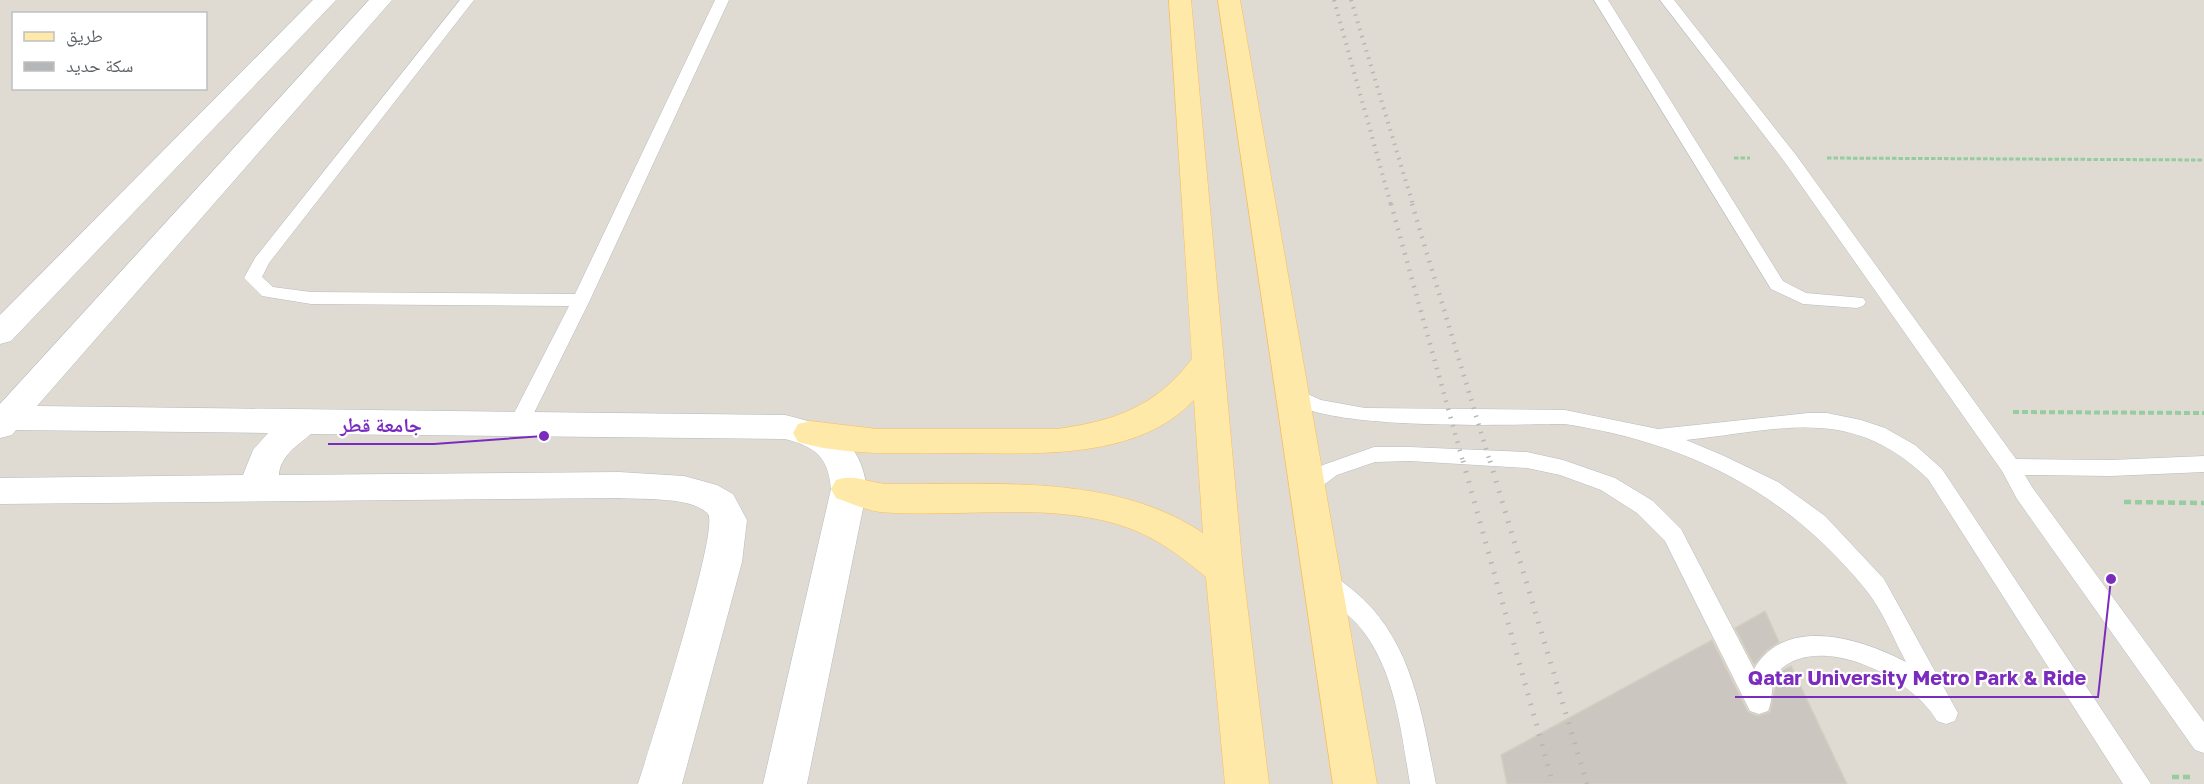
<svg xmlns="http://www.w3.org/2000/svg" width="2204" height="784" viewBox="0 0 2204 784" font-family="'Golos Text','Noto Naskh Arabic',sans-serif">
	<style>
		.education { fill: #dfdbd2; fill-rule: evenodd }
		.building { fill: #cbc7c0; stroke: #d5cdc1; stroke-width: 1.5 }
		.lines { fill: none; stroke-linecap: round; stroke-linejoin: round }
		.service-casing { stroke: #b6bbbf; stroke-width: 1 }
		.minor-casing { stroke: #b6bbbf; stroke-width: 1 }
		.primary-casing { stroke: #ffbd4d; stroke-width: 1 }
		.path-far2 { stroke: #95cca0; stroke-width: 3; stroke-dasharray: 4.5 2; stroke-linecap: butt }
		.path-far1 { stroke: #95cca0; stroke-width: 4; stroke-dasharray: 6 3; stroke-linecap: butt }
		.path { stroke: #95cca0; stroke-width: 4.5; stroke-dasharray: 7 4; stroke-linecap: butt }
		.service { fill: #fff; fill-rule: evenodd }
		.minor { fill: #fff; fill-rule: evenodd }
		.primary { fill: #ffe9a9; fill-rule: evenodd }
		.rail-far2 { stroke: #b5b6b7; stroke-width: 4; stroke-dasharray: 1.5 6; stroke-linecap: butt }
		.rail-far1 { stroke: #b5b6b7; stroke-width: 4.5; stroke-dasharray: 1.5 7; stroke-linecap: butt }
		.rail { stroke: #b5b6b7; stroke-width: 5; stroke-dasharray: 1.5 9; stroke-linecap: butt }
		.leader { fill: none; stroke: #7b2cbf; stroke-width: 2 }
		.callout-dot { fill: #7b2cbf; stroke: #fff; stroke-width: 2 }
		.callout-label { font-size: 20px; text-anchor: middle; font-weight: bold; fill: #7b2cbf; stroke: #fff; stroke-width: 4.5; stroke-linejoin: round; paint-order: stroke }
	</style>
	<rect width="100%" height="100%" fill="#f0ece3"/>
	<!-- education -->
	<path class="education" d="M 0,0 L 2204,0 L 2204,784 L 0,784 ZM 14,14 L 206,14 L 206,88 L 14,88 Z"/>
	<!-- building -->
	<g class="building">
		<path d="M 1765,611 L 1779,642 L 1766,651 L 1754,665 L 1735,628 Z"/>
		<path d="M 1712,640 L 1748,712 L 1758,716 L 1770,712 L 1777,679 L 1783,670 L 1791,666 L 1847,784 L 1507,784 L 1501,755 Z"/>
	</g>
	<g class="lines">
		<defs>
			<g id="service">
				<path d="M 460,0 L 474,0 L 269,263 L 262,277 L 273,287 L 311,292 L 575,294 L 715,0 L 729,0 L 590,300 L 529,423 L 526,428 L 519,430 L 512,428 L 509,423 L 569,306 L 311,304 L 262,296 L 244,278 L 255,258 Z"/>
				<path d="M 1594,0 L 1608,0 L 1783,281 L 1806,293 L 1863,298 L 1866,302 L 1863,306 L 1857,308 L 1803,304 L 1771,289 Z"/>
				<path d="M 1660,0 L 1674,0 L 1796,155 L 2016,459 L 2111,460 L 2204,456 L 2204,472 L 2111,476 L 2025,475 L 2032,487 L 2204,722 L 2204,753 L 2195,750 L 2017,499 L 2002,471 L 1784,161 Z"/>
				<path d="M 1292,387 L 1321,400 L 1365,408 L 1565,410 L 1658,429 L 1808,413 L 1827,413 L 1861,420 L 1885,428 L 1915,445 L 1942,469 L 2151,784 L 2123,784 L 1928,479 C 1851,404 1782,430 1686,440 L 1722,455 L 1778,482 L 1825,516 L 1884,579 L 1958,713 L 1955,721 L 1946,724 L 1937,721 C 1915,680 1825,633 1782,668 C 1768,680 1775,696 1768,711 L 1759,714 L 1750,711 L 1665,541 L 1637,513 L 1601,490 L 1560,475 L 1527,468 L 1410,461 L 1375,462 L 1337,475 L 1314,492 L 1307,494 L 1300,492 L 1296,486 L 1300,480 L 1323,465 L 1374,447 L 1410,447 L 1527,452 L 1563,460 L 1615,478 L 1653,501 L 1681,529 L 1754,669 C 1785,614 1863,639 1906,662 C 1894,640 1882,609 1866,590 C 1787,492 1688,443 1565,424 C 1517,424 1306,433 1282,394 L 1285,389 Z"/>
				<path d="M 1323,570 C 1335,574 1343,583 1353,590 C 1412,638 1422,714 1436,784 L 1410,784 C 1401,732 1396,675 1363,631 C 1350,613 1321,596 1312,579 L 1315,573 Z"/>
			</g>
			<g id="minor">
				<path d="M 313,0 L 336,0 L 11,341 L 0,344 L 0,315 Z"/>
				<path d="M 369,0 L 392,0 L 37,406 L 785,415 C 831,426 860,437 867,489 L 807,784 L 763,784 L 831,489 C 828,457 816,447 785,439 L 311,434 C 298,445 280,456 279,475 L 619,472 L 684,476 L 717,485 L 733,494 L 747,520 L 742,562 L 682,784 L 638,784 C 648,752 720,529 708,514 C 692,496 642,500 619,498 L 0,504 L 0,478 L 243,475 L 253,450 L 268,433 L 16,430 L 12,435 L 0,438 L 0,404 Z"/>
			</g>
			<g id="primary">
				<path d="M 1169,0 L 1191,0 L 1243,571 L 1269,784 L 1225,784 L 1206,577 C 1183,558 1161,541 1134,530 C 1056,499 961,519 880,512 C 866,510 850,503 836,498 L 831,489 L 836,480 C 857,473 869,484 890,484 C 992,485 1113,473 1203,533 L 1194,400 C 1135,463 1026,453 947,453 C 898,453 846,456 798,442 L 793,433 L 798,424 L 810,421 L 877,429 L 1057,429 C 1114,421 1156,407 1192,359 Z"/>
				<path d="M 1218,0 L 1240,0 L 1377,784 L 1333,784 Z"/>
			</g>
		</defs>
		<!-- service casing -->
		<use href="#service" class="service-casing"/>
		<!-- minor casing -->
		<use href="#minor" class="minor-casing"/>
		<!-- primary casing -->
		<use href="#primary" class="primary-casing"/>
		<!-- path-far2 -->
		<g class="path-far2">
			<path d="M 1734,158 L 1750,158"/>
			<path d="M 1827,158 L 2204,160"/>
		</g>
		<!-- path-far1 -->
		<path class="path-far1" d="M 2013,412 L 2204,413"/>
		<!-- path -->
		<g class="path">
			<path d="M 2124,502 L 2204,503"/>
			<path d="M 2172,777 L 2194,777"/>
		</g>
		<!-- service -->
		<use href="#service" class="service"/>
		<!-- minor -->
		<use href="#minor" class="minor"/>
		<!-- primary -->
		<use href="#primary" class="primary"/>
		<!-- rail-far2 -->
		<g class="rail-far2">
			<path d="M 1334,0 L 1391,205"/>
			<path d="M 1351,0 L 1413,205"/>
		</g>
		<!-- rail-far1 -->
		<g class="rail-far1">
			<path d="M 1391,204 L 1463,462"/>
			<path d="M 1412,204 L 1490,462"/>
		</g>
		<!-- rail -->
		<g class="rail">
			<path d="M 1463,461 L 1553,784"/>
			<path d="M 1490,461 L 1587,784"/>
		</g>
	</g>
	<!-- callouts -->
	<path class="leader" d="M544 436L434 444H328M2111 579L2098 697H1735"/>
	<g class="callout-dot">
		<circle cx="544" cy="436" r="6"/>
		<circle cx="2111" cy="579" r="6"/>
	</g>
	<g class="callout-label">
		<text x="381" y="432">جامعة قطر</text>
		<text x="1917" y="685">Qatar University Metro Park &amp; Ride</text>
	</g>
	<!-- legend -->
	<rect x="12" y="12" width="195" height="78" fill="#ffffff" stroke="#bdc0c2" stroke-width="1.5"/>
	<rect x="24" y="32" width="30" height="9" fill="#ffe9a9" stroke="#bdc0c2" stroke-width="1.5"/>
	<text x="66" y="42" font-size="18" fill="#5b6166">طريق</text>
	<rect x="24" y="62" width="30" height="9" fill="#b5b6b7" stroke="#bdc0c2" stroke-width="1.5"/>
	<text x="66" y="72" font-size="18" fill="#5b6166">سكة حديد</text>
</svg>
